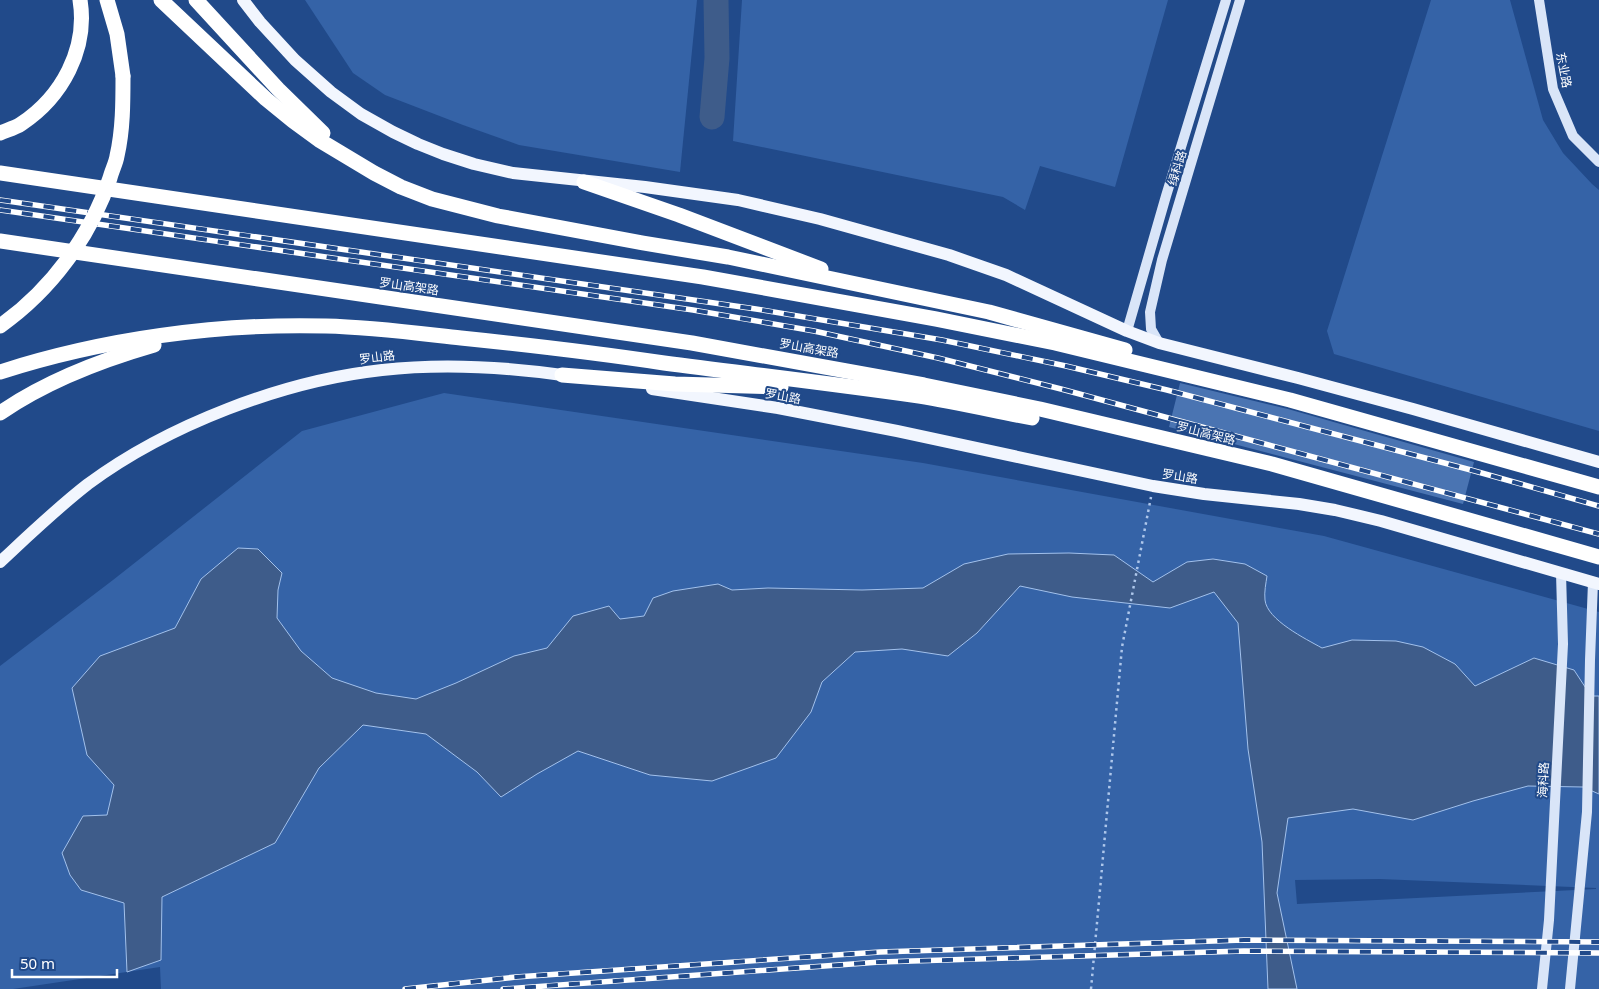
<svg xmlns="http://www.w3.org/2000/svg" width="1599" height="989" viewBox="0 0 1599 989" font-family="'Noto Sans','Noto Sans SC',sans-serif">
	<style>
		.green { fill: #3563a7; fill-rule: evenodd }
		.water { fill: #3e5c8a; stroke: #a2c1ec }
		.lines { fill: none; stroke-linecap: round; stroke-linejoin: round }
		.river { stroke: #3e5c8a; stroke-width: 25 }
		.building { fill: #4a74b2 }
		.path { stroke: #aec7eb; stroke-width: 2.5; stroke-dasharray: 2.5 4; stroke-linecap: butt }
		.secondary { stroke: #d9e5f8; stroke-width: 10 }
		.primary { stroke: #f2f6fe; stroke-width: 12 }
		.highway { stroke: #fff; stroke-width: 15 }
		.rail-casing { stroke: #fff; stroke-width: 5.5 }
		.rail { stroke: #214a8a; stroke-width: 4; stroke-dasharray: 11; stroke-linecap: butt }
		.highway-bridge { stroke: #fff; stroke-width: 15 }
		.labels { text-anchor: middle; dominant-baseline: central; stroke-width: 4; stroke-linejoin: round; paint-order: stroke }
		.street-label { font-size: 12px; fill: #fff; stroke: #214a8a }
	</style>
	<rect width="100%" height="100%" fill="#214a8a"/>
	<!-- green -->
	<g class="green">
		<path d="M 305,0 L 697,0 L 680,172 L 519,145 L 463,125 L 385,95 L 353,73 Z"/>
		<path d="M 742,0 L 1168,0 L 1115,187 L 1040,166 L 1025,210 L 1003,197 L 733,141 Z"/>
		<path d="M 1431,0 L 1510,0 L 1543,120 L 1563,153 L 1592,184 L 1599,190 L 1599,431 L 1334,354 L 1327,331 Z"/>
		<path d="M 444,393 L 923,463 L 1324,536 L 1599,612 L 1599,989 L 161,989 L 160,967 L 13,989 L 0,989 L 0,666 L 113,580 L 302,431 ZM 1380,879 L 1596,888 L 1596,889 L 1297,904 L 1295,880 Z"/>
	</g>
	<!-- water -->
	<path class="water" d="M 238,548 L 258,549 L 282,573 L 278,590 L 277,618 L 301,651 L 332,678 L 376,693 L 416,699 L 456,683 L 514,656 L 547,648 L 573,616 L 609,606 L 620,619 L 644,616 L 653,598 L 673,591 L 718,584 L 732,590 L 768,588 L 862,590 L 923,588 L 964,564 L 1008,554 L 1069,553 L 1114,555 L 1153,582 L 1187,562 L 1213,559 L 1245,564 L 1267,576 C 1266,583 1264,592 1265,600 C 1267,620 1306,639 1322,648 L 1352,640 L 1396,641 L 1423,647 L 1455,664 L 1475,686 L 1534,658 L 1574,670 L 1591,696 L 1599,696 L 1599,794 L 1583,787 L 1528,786 L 1473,801 L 1413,820 L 1353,809 L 1288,818 L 1277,893 L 1297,989 L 1268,989 L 1262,842 L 1248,749 L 1238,623 L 1214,592 L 1170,608 L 1072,597 L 1020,586 L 977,633 L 948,656 L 902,649 L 855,652 L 822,682 L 811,712 L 776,758 L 712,781 L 650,775 L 578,751 L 537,774 L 501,797 L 477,772 L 426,734 L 363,725 L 319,768 L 275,843 L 162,897 L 161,960 L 127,972 L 124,903 L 81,890 L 70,875 L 62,853 L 83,816 L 107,815 L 114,785 L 87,755 L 72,688 L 100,656 L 175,628 L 201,579 Z"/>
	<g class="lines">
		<!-- river -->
		<path class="river" d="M 712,117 L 717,58 L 716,0"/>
	</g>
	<!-- building -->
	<path class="building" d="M 1180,383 L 1288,409 L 1474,462 L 1463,504 L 1169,427 Z"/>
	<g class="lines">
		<!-- path -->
		<path class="path" d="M 1091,989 L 1122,647 L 1151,497"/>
		<!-- secondary -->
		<g class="secondary">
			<path d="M 1539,0 L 1553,89 L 1573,136 L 1599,162"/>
			<path d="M 1127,331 L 1166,196 L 1226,0"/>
			<path d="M 1159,343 L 1151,329 L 1150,312 L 1162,260 L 1240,0"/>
			<path d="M 1542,989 L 1549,920 L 1563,644 L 1561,573"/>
			<path d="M 1570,989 L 1587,812 L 1590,660 L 1593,582"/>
		</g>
		<!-- primary -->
		<g class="primary">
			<path d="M 243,0 L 260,22 L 295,60 L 331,92 L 361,114 L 393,132 L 418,144 L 443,154 L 474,164 L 513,173 L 645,187 L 738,200 L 820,219 L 949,255 L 1006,275 L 1127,331 L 1159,343 L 1298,378 L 1413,409 L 1599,462"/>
			<path d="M 652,389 L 778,408 L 897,431 L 1153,486 L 1204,494 L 1299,504 L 1335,510 L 1381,521 L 1599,584"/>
			<path d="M 0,562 C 29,535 57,508 88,484 C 168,425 282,381 382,370 C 445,363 508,367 570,376"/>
		</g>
		<!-- highway -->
		<g class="highway">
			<path d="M 107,0 L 117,34 L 123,76"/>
			<path d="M 161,0 L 266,99 L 293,121 L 319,140 L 374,173 L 401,187 L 432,199 L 498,216 L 643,243 L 728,257 L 989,312 L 1125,350"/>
			<path d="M 196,0 L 278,89 L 323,133"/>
			<path d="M 0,133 C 7,130 15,128 21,124 C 62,97 88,49 80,0"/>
			<path d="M 0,173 L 703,277 L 936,319 L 1055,343 L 1290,400 L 1599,487"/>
			<path d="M 584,182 L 679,215 L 821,269"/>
			<path d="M 0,241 L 692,343 L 924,385 L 1040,409 L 1272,464 L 1599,557"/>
			<path d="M 0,372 C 103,339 217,323 326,326 C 371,327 416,333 461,338 C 529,345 597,353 664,363 C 749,374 834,384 919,396 C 957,402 995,411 1032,418"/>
			<path d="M 562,375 L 675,384 L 781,387"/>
			<path d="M 0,413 C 45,382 102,360 154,345"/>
		</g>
		<defs>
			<g id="rail">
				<path d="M 0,200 L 756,309 L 942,340 L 1066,366 L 1167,390 L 1471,470 L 1599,506"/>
				<path d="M 0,210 L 693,310 L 814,331 L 938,358 L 1061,389 L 1599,534"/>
				<path d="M 405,989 L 516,977 L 880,952 L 1244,940 L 1599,942"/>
				<path d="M 503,989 L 880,962 L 1244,951 L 1599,953"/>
			</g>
		</defs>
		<!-- rail casing -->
		<use href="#rail" class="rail-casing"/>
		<!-- rail -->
		<use href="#rail" class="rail"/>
		<!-- highway-bridge -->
		<path class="highway-bridge" d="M 0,326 C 51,290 90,237 110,178 C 112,170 116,163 117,156 C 123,130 123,102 123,76"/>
	</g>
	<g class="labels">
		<!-- street labels -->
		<g class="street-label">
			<text transform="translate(1564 70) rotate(79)">东业路</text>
			<text transform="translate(1177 168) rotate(-73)">绿科路</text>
			<text transform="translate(409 286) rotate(8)">罗山高架路</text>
			<text transform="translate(809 348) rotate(10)">罗山高架路</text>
			<text transform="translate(377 357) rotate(-7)">罗山路</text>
			<text transform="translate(783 396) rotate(10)">罗山路</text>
			<text transform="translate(1206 433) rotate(14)">罗山高架路</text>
			<text transform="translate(1180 476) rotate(9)">罗山路</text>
			<text transform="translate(1543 780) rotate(-87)">海科路</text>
		</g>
	</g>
	<!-- scale -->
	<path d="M12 969v8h105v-8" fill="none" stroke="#ffffff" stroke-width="2.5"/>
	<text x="20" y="969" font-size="15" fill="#ffffff" stroke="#214a8a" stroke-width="4" paint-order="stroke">50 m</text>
</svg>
